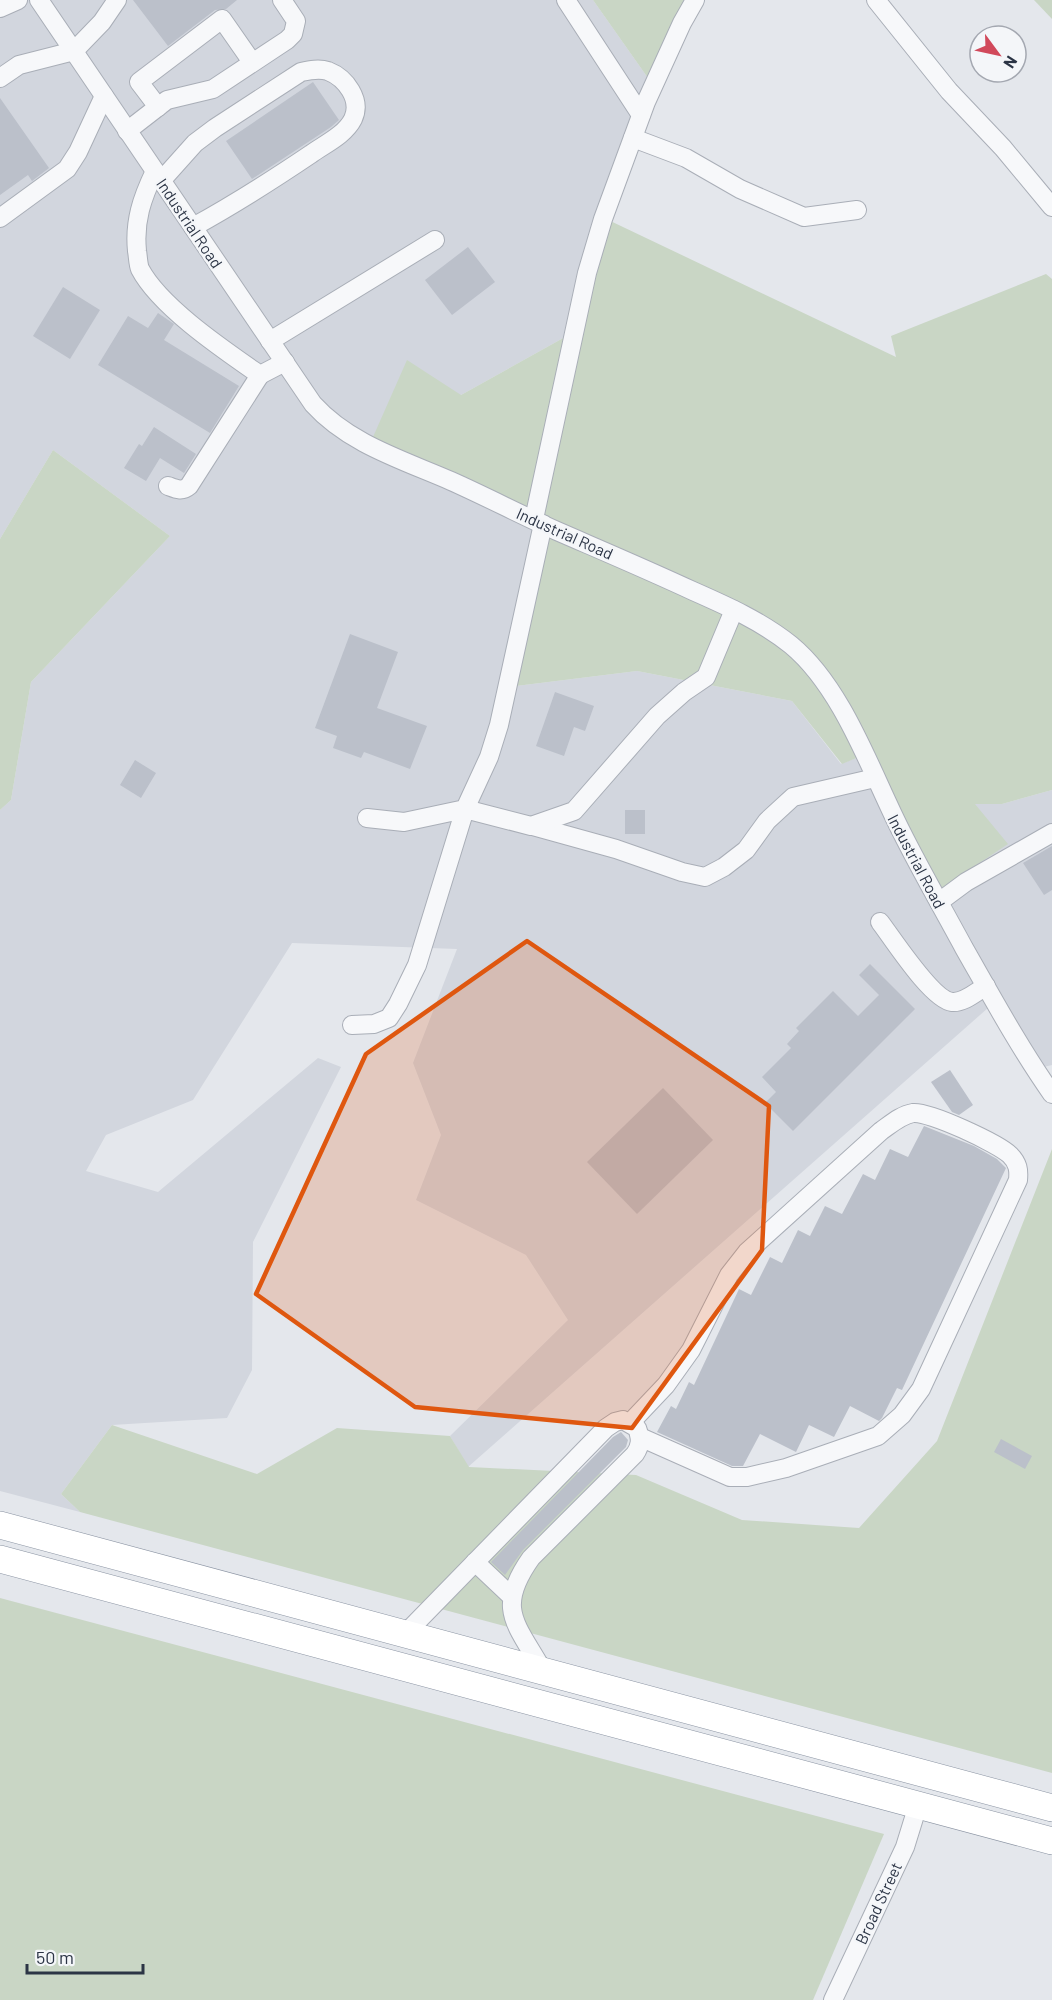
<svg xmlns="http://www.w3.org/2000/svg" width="1052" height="2000" viewBox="0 0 1052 2000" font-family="Barlow,sans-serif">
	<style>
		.built { fill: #d2d6de }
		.green { fill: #c9d6c5 }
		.building { fill: #bbc0ca }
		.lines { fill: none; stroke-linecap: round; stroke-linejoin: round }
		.minor-casing { stroke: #a9aeb7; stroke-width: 20 }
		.highway-casing { stroke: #8b94a3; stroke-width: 28 }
		.minor { stroke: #f7f8fa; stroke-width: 18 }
		.highway { stroke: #fff; stroke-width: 27 }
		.marked { fill: #df570f; fill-opacity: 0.2; stroke: #df570f; stroke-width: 4.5; stroke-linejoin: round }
		.labels { text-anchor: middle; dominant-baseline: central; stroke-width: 4.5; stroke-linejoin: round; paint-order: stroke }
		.street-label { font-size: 16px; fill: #2b3445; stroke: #f4f6f9 }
	</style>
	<rect width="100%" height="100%" fill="#e4e7ec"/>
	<!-- built -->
	<path class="built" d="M 0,0 L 593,0 L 655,88 L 574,332 L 461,395 L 545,525 L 507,687 L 637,671 L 792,701 L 841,764 L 871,752 L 974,804 L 1002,804 L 1052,790 L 1052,1065 L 1035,1069 L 997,1000 L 468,1467 L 450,1436 L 568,1320 L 526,1255 L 416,1200 L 441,1135 L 413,1063 L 457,949 L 292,943 L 193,1100 L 106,1135 L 86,1171 L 158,1192 L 318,1058 L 341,1067 L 253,1242 L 252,1370 L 227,1418 L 112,1425 L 61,1494 L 80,1512 L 0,1491 L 0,810 L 11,800 L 31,682 L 170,536 L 53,450 L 0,539 Z"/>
	<!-- green -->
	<g class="green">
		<path d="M 593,0 L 699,0 L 655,88 Z"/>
		<path d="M 1034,0 L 1052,0 L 1052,19 Z"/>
		<path d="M 602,217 L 896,357 L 891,336 L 1046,274 L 1052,279 L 1052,790 L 1002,804 L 975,804 L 1008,844 L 939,890 L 871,752 L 842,764 L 792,701 L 637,671 L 507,687 L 545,525 L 369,446 L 407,360 L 461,395 L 574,332 Z"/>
		<path d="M 53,450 L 170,536 L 31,682 L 11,800 L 0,810 L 0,539 Z"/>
		<path d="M 1052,1149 L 1052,1773 L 80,1512 L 61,1494 L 112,1425 L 257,1474 L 337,1428 L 450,1436 L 469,1467 L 636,1475 L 742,1520 L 859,1528 L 937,1441 Z"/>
		<path d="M 0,1598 L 884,1834 L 813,2000 L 0,2000 Z"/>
	</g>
	<!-- building -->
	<g class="building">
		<path d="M 133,0 L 237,0 L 226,9 L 215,10 L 168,46 Z"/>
		<path d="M 313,82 L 339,120 L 331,127 L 252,179 L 226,141 Z"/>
		<path d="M 0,98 L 49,168 L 32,181 L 28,175 L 0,195 Z"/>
		<path d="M 468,247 L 495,282 L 452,315 L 425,280 Z"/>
		<path d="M 63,287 L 100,310 L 70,359 L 33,336 Z"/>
		<path d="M 158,313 L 174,324 L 164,340 L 239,386 L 210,433 L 98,365 L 128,316 L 148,328 Z"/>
		<path d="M 154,427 L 196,454 L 184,473 L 160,458 L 146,481 L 124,468 L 139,444 L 142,446 Z"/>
		<path d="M 350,634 L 398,652 L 377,708 L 427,726 L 410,769 L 364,752 L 361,758 L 333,748 L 337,736 L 315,728 Z"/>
		<path d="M 555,692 L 594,706 L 585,731 L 574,727 L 564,756 L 536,746 Z"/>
		<path d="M 135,760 L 156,773 L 141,798 L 120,785 Z"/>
		<rect x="625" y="810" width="20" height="24"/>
		<path d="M 1052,846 L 1052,890 L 1044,895 L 1023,863 Z"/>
		<path d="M 870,964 L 915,1009 L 793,1131 L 765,1103 L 776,1092 L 762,1077 L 791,1048 L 787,1044 L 799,1031 L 796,1028 L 833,991 L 858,1016 L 879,995 L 859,975 Z"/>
		<path d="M 950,1070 L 973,1105 L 959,1115 L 952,1112 L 931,1082 Z"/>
		<path d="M 663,1088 L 713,1140 L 637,1214 L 587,1162 Z"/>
		<path d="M 924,1126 L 974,1146 L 997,1159 L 1006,1168 L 902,1390 L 897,1388 L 882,1418 L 879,1421 L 850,1406 L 834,1437 L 809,1425 L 796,1452 L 760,1434 L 743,1466 L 732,1466 L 657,1432 L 671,1406 L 676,1409 L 689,1382 L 694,1385 L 739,1289 L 751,1295 L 770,1257 L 782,1263 L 798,1230 L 810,1236 L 825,1206 L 842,1214 L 863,1174 L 875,1180 L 890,1149 L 908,1157 Z"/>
		<path d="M 621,1432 L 628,1440 L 626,1447 L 523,1550 L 505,1575 L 491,1562 L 613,1437 Z"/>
		<path d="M 1001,1439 L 1032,1456 L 1025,1469 L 994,1452 Z"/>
	</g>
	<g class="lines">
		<defs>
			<g id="minor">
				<path d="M 39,0 L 313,404 C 349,444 403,460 451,481 C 487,497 521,515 557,531 C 603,551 648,570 693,591 C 727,606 761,621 791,645 C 843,688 871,772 901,831 C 921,871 943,909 964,948 C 992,997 1019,1047 1052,1094"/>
				<path d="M 566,0 L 641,115"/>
				<path d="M 876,0 L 949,91 L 1003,148 L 1052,207"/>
				<path d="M 0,8 L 18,0"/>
				<path d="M 0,78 L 19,65 L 74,51 L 102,22 L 117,0"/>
				<path d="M 158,107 L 139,82 L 222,19 L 252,62"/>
				<path d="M 127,131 L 167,100 L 213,89 L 287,40 L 293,34 L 296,21 L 282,0"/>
				<path d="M 633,138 L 686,158 L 740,189 L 804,217 L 857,210"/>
				<path d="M 155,171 C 142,198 134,221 137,251 C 138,256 138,264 140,269 C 160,307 224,350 260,375 L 285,362"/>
				<path d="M 161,181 L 195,143 L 215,128 L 301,72 C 310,70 319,68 328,71 C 346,78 362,100 353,119 C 345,135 325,144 311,154 C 271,181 235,204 193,227"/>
				<path d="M 0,218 L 67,169 L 78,152 L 104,96"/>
				<path d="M 270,341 L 435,240"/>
				<path d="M 168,486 C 176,489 182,492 189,486 L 260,375"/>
				<path d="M 534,519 L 587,273 L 603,219 L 646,102 L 682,23 L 695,0"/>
				<path d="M 367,818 L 404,822 L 465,809 L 489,757 L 499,725 L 543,524"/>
				<path d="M 533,826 L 616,849 L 682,872 L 705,877 L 724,867 L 746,850 L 767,821 L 793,797 L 875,778"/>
				<path d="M 939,902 L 966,882 L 1052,833"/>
				<path d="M 880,922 C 893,939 932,1000 952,1002 C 964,1003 976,992 986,986"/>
				<path d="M 352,1025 L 374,1024 L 389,1018 L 398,1004 L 417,965 L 465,809 L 531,826 L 574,811 L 657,716 L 684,692 L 706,677 L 734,610"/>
				<path d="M 630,1423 L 666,1385 L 691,1350 L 729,1275 L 747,1252 L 881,1131 C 891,1124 901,1115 913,1113 C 929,1111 999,1144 1010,1155 C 1018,1163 1019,1170 1018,1180 L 921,1389 L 902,1415 L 878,1436 L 786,1468 L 747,1477 L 730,1477 L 640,1437"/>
				<path d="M 475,1562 L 511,1596"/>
				<path d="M 405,1634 L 606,1428 L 615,1422 L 623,1420 L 637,1428 C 641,1439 641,1445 635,1454 L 531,1558 C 495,1609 516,1623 543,1671"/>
				<path d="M 833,2000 L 905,1847 L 918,1805"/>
			</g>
			<g id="highway">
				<path d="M 0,1525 L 1052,1808"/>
				<path d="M 0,1559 L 1052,1841"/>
			</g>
		</defs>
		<!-- minor casing -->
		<use href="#minor" class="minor-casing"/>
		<!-- highway casing -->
		<use href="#highway" class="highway-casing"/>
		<!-- minor -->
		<use href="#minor" class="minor"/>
		<!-- highway -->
		<use href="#highway" class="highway"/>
	</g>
	<!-- marked area -->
	<path class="marked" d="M 527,941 L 769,1106 L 762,1250 L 632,1428 L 415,1407 L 256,1294 L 366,1054 Z"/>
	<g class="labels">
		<!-- street labels -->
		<g class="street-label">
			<text transform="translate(190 223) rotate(56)">Industrial Road</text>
			<text transform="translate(565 533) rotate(24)">Industrial Road</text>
			<text transform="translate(917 861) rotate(62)">Industrial Road</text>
			<text transform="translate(878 1903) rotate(-65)">Broad Street</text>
		</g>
	</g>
	<!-- north arrow -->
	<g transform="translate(998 54) rotate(123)"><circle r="28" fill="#f4f6f9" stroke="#a4a8b1" stroke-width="1.5"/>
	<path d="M0-4.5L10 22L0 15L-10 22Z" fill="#d1495b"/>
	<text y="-9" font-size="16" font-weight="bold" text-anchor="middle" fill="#2b3445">N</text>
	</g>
	<!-- scale -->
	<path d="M27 1964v9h116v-9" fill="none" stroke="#2b3445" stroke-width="3"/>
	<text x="36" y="1964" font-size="18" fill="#2b3445" stroke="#f4f6f9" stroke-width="4.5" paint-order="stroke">50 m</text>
</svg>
